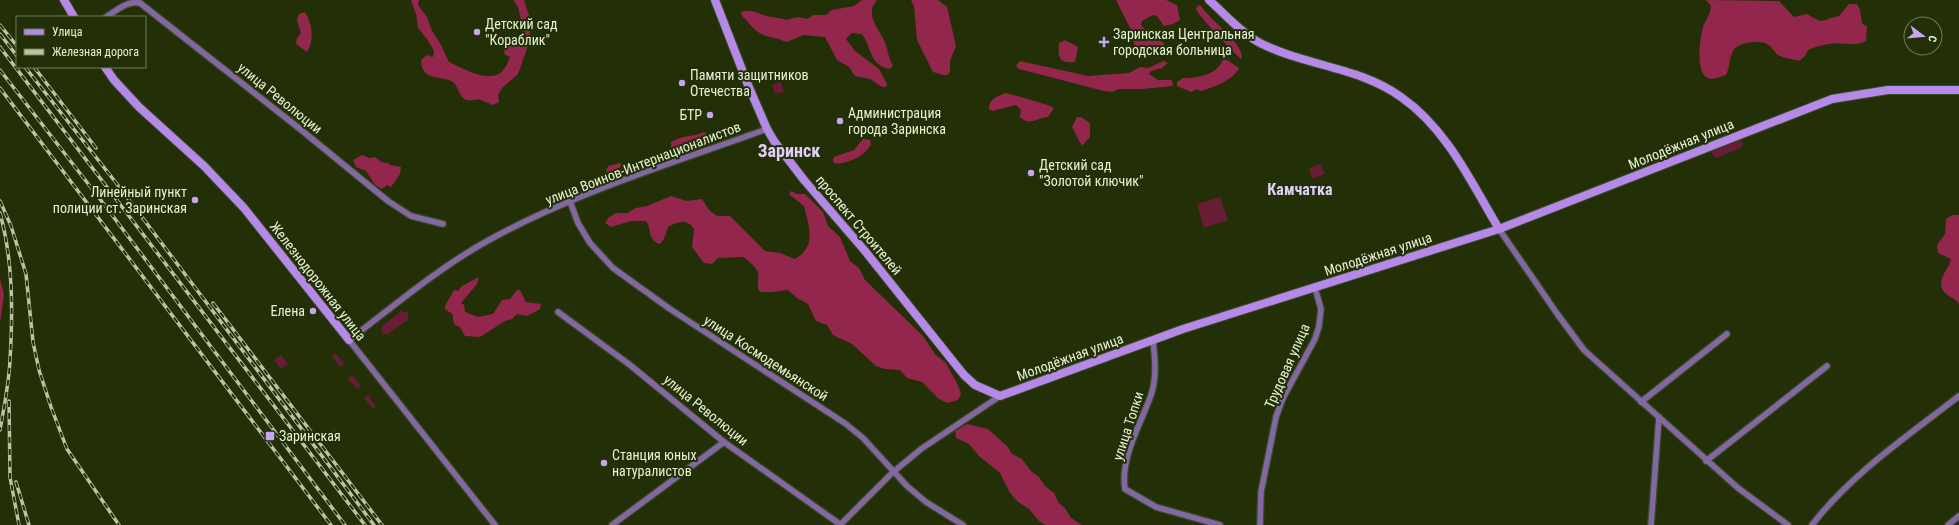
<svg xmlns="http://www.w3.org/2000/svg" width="1959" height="525" viewBox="0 0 1959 525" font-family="'Roboto Condensed',sans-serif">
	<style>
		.green { fill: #671d36 }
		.forest { fill: #93264c }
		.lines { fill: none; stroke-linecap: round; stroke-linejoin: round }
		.street-casing { stroke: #3e4a24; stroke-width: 8 }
		.secondary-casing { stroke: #3e4a24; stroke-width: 10 }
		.street { stroke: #8268a2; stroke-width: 5.5 }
		.secondary { stroke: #b589e8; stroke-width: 8 }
		.rail-casing { stroke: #bac4a5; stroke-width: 3.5 }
		.rail { stroke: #232f07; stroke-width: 2; stroke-dasharray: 6; stroke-linecap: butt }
		.poi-dot { fill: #c6a6f0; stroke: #232f07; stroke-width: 1.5 }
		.labels { text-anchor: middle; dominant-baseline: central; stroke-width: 4; stroke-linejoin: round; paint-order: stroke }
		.poi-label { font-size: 14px; fill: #e7f1d5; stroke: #232f07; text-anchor: start }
		.street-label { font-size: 14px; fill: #e7f1d5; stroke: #232f07 }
		.quarter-label { font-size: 16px; font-weight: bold; fill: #e0cff9; stroke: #232f07 }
		.district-label { font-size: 18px; font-weight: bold; fill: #e0cff9; stroke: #232f07 }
	</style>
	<rect width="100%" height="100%" fill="#232f07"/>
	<!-- green -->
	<g class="green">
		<path d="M 781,82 L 784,92 L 775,94 L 772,85 Z"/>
		<path d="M 1737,139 L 1743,143 L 1741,148 L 1716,158 L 1712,155 L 1712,150 Z"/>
		<path d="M 1321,164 L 1325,174 L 1312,179 L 1309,168 Z"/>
		<path d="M 1220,197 L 1228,220 L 1204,228 L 1197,204 Z"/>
		<path d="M 401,311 L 408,313 L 408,320 L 388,334 L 383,334 L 381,330 L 382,326 Z"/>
		<path d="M 335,353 L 344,364 L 340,367 L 332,356 Z"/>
		<path d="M 281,355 L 288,364 L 281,369 L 274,360 Z"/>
		<path d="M 352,375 L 361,386 L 357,389 L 348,378 Z"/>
		<path d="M 368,395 L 376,406 L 373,409 L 364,398 Z"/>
		<path d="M 336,429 L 343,438 L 337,443 L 330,433 Z"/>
	</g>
	<!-- forest -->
	<g class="forest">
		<path d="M 411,0 L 419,0 L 418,5 L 427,17 L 432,31 L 440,43 L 449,62 C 462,68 493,86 504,69 C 507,66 508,61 510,57 L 504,54 L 505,47 L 511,44 L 518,45 L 524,34 L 518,7 L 513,0 L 524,0 L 530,19 L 530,40 L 518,74 L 502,88 L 498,95 L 499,102 L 493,105 L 478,99 C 456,106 462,86 451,81 C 437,75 422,81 421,60 L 427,55 L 433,57 L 434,51 L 427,39 L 418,28 L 416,14 Z"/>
		<path d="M 862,0 L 877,0 C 863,16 881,30 886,45 C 888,52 889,59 893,66 L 889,69 C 869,64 872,48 862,34 L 852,33 L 846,39 L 855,51 L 879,69 L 887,84 L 886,87 L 882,87 L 870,79 L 855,76 L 849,67 L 837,60 L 825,37 L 803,35 L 787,42 C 770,35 761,39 748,22 C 745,18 741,17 741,12 C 751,8 758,14 767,16 C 774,18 778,17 786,20 L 798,17 L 808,19 L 813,15 L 826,15 L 832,10 L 854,6 Z"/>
		<path d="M 911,0 L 938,0 L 947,7 L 956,46 L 950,61 L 950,72 L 947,75 L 943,75 L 933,72 L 917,40 L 914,6 Z"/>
		<path d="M 1116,0 L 1166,0 L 1177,5 L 1180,20 L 1173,24 L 1164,26 L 1157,16 L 1153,15 L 1142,21 L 1141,25 L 1151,36 L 1164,43 L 1164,51 L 1151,57 L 1143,57 L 1136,51 L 1130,28 Z"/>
		<path d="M 1706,0 L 1779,1 L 1794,17 L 1807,14 C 1826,26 1821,19 1839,16 L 1849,4 L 1857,4 L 1860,10 L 1862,23 L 1867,27 L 1866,41 C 1854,48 1842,41 1829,44 C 1822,45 1814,47 1808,50 L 1805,56 L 1799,61 C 1793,59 1783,58 1778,55 C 1774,52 1772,46 1767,44 C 1759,40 1738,42 1733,51 C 1729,58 1730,67 1726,75 C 1722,76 1715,79 1711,79 C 1694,77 1700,38 1703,27 C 1706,19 1710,15 1711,6 Z"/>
		<path d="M 1198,5 L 1201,6 C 1210,20 1244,43 1242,59 C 1238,58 1197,14 1196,9 Z"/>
		<path d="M 305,12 C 312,23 315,40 307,52 L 296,44 L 297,38 L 301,33 L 297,20 L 299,14 Z"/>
		<path d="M 1065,40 L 1078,47 L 1075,62 C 1058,64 1058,56 1059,43 Z"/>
		<path d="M 1223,60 L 1227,60 L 1239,68 C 1235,79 1211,89 1200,91 L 1197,89 L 1191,92 L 1177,86 L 1177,82 L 1183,78 C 1191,79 1212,75 1217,68 C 1220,66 1221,63 1223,60 Z"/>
		<path d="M 1020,61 L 1088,76 L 1129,73 L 1140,67 L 1148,68 L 1164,61 L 1168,63 L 1162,68 L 1151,71 L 1149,74 L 1158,80 L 1172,80 L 1173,86 L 1142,89 L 1119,89 L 1112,92 L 1104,91 L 1019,69 L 1016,66 Z"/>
		<path d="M 1004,93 C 1008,93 1051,105 1054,108 L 1048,117 C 1038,117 1030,127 1020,117 L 1021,110 L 1016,105 L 992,111 L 989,109 C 989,98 997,98 1004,93 Z"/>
		<path d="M 1077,117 L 1081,117 L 1090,123 L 1090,137 L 1082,146 L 1072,127 Z"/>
		<path d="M 704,132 L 707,134 L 704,142 C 694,147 681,151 671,147 L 671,142 C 682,135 694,137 704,132 Z"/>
		<path d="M 863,139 L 870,140 L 871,144 C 866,156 846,165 834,163 L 833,160 L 834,157 L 854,150 Z"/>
		<path d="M 362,155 L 369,158 L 375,157 L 381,162 L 388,163 L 390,165 L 401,167 L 400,174 L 391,187 L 387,185 L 382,189 L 375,185 L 366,171 L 356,167 L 353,160 Z"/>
		<path d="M 621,163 L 621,166 L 615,172 L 609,173 L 606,171 L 608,166 Z"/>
		<path d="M 791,191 L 797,194 L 805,194 L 823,212 L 828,226 L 840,237 L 850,261 L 859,268 L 865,280 L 923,336 L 935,354 L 946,363 L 958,385 L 961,394 L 958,400 L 948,403 L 939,399 L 922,382 L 907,378 L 900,370 L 885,369 L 876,366 L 852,344 L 833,335 L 827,325 L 816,321 L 808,304 L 797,298 L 788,290 L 772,292 L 760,292 C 755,285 760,280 758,273 C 757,268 748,260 743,257 L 718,258 L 712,264 L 704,263 L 692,247 L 694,229 C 687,218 677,222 668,227 L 664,239 L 660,244 C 647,240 652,229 646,221 L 631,221 L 611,227 L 605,223 L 609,217 L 616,213 L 627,213 L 636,208 L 647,206 L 671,196 L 687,201 L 702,199 L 709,210 L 717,216 L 730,216 L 765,251 L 780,253 L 795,259 C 817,246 809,227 804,206 L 789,194 Z"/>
		<path d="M 1952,215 L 1959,215 L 1959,304 C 1955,298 1949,297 1944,292 C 1935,280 1949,270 1951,259 L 1938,253 L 1937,245 L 1945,234 L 1946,219 Z"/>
		<path d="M 479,277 L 477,284 L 461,303 L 464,305 L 465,312 L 478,317 L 493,314 L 502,300 L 510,299 L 517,290 L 520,290 L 526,302 L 541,304 L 540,309 L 527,316 L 517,314 L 512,319 L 505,321 L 480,337 L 465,336 L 460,327 L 455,325 C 450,312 458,318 445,309 L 445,306 L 454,290 L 458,291 L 462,286 Z"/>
		<path d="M 0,279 L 4,294 L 0,323 Z"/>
		<path d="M 967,424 L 988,429 L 1007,446 L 1012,454 L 1022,459 L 1031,471 L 1039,477 L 1045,486 L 1054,493 L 1059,503 L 1065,508 L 1071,518 L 1082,525 L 1046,525 L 1040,522 L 1029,509 L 1018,502 L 1010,493 L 1000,473 L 979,456 L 969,444 L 956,438 L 955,431 Z"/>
	</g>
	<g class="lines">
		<defs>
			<g id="street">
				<path d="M 106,17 C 116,11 128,0 140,3 L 300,129 L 388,201 L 411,216 L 443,224"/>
				<path d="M 570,201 L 578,223 L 590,243 L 613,268 L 670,309 L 846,424 L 863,438 L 907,486 L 926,502 L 963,525"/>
				<path d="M 1499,229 L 1558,315 L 1584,350 L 1738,488 L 1788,525"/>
				<path d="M 558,312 L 630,365 L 724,442 L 841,525"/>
				<path d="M 1153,340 C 1155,359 1157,377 1151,395 C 1141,424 1120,457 1125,489 L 1156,507 L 1220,525"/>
				<path d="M 1641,402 L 1727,334"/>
				<path d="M 1706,461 L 1827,366"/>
				<path d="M 841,524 L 893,472 L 921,449 L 1000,396"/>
				<path d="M 495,525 L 349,340 C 394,306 438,268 489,240 C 576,192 673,163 767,129"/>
				<path d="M 612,525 L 724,442"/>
				<path d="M 1260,525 L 1261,492 L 1276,417 L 1283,398 L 1315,339 L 1319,326 L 1321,309 L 1315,288"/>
				<path d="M 1651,525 L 1659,417"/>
				<path d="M 1812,525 C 1852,473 1908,436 1959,396"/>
				<path d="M 1948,525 L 1959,516"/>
			</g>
			<g id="secondary">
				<path d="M 64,0 L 74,17"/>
				<path d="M 715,0 L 748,85 L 767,129 L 774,141 L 804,180 L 865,251 L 964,375 L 975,385 L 1000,396 L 1183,329 L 1499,229 L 1832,99 L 1888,90 L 1959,90"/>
				<path d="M 1209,0 C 1225,14 1241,33 1260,43 C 1305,66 1360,67 1401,97 C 1447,129 1471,182 1499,229"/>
				<path d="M 105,67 L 114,80 L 139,107 L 204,166 L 244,208 L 349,340"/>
			</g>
		</defs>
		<!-- street casing -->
		<use href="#street" class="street-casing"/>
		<!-- secondary casing -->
		<use href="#secondary" class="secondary-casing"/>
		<!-- street -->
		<use href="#street" class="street"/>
		<!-- secondary -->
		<use href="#secondary" class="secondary"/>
		<defs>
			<g id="rail">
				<path d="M 0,25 L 17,46"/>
				<path d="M 0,34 L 17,56"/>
				<path d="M 0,47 L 365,525"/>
				<path d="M 25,67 L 117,184 L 374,525"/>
				<path d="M 34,67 L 96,148"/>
				<path d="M 0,70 L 103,203 L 345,525"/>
				<path d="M 0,88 L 331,525"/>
				<path d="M 0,201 L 11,226 L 26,274 L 33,342 L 39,370 L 51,407 L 67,449 L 119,525"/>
				<path d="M 0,213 C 13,260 13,311 10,360 C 9,383 4,407 0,430"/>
				<path d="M 213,303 L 382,525"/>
				<path d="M 9,401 L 10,477 L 19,525"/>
				<path d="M 16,482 L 29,525"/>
			</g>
		</defs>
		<!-- rail casing -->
		<use href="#rail" class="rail-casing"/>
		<!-- rail -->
		<use href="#rail" class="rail"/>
	</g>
	<!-- markers -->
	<g class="poi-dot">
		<circle cx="477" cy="32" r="4"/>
		<path d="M1102 36h4v4h4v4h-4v4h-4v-4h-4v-4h4z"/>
		<circle cx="682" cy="83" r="4"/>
		<circle cx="710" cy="115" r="4"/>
		<circle cx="840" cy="121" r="4"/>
		<circle cx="1031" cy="173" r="4"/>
		<circle cx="195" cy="200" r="4"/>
		<circle cx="313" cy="311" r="4"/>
		<rect x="265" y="431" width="10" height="10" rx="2"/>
		<circle cx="604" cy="463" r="4"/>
	</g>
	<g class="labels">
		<!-- poi labels -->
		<g class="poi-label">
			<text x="485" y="24">Детский сад<tspan x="485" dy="16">"Кораблик"</tspan></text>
			<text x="1113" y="34">Заринская Центральная<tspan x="1113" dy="16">городская больница</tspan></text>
			<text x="690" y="75">Памяти защитников<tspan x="690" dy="16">Отечества</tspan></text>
			<text x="848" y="113">Администрация<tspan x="848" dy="16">города Заринска</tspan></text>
			<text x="702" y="115" text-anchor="end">БТР</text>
			<text x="1039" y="165">Детский сад<tspan x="1039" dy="16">"Золотой ключик"</tspan></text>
			<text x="187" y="192" text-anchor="end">Линейный пункт<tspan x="187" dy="16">полиции ст. Заринская</tspan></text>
			<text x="305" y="311" text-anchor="end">Елена</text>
			<text x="279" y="436">Заринская</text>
			<text x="612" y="455">Станция юных<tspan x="612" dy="16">натуралистов</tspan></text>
		</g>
		<!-- street labels -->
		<g class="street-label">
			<text transform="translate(280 98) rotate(39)">улица Революции</text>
			<text transform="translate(1681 144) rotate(-22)">Молодёжная улица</text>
			<text transform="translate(643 163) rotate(-21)">улица Воинов-Интернационалистов</text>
			<text transform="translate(859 225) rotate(50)">проспект Строителей</text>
			<text transform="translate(1378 254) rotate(-18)">Молодёжная улица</text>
			<text transform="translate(318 281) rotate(52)">Железнодорожная улица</text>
			<text transform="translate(1070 357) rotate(-20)">Молодёжная улица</text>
			<text transform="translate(766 358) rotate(33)">улица Космодемьянской</text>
			<text transform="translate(1287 366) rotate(-66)">Трудовая улица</text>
			<text transform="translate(706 410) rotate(39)">улица Революции</text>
			<text transform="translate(1128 426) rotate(-72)">улица Топки</text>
		</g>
		<!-- quarter labels -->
		<g class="quarter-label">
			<text x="1300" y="189">Камчатка</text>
		</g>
		<!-- district labels -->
		<g class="district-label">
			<text x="789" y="150">Заринск</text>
		</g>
	</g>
	<!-- legend -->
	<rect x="16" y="16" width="130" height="52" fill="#232f07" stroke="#717d59"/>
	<rect x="24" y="29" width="20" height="6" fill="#b589e8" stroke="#717d59"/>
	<text x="52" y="36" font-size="12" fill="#e7f1d5">Улица</text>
	<rect x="24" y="49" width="20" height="6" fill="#bac4a5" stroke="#717d59"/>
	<text x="52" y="56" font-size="12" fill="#e7f1d5">Железная дорога</text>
	<!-- north arrow -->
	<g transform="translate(1923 36) rotate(106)"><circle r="19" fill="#232f07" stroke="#717d59"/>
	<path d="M0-3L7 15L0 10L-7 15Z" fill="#c6a6f0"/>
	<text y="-6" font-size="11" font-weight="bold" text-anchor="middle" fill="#e7f1d5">С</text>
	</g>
</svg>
